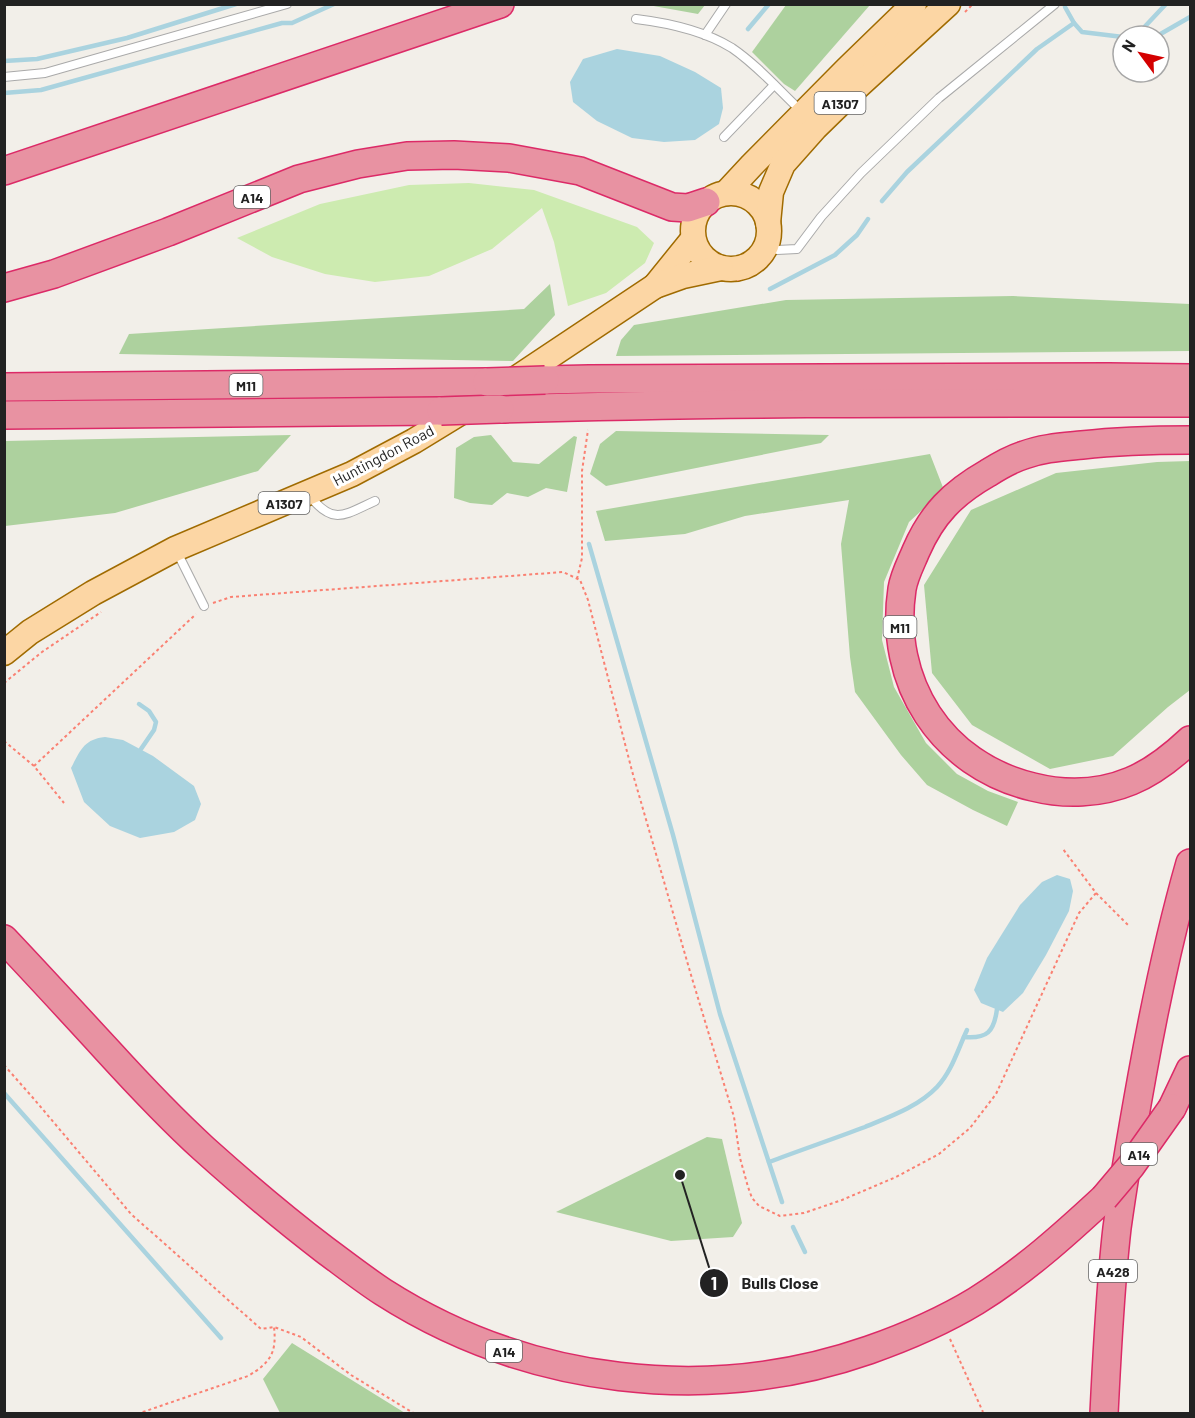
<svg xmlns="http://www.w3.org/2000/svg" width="1195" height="1418" viewBox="0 0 1195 1418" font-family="Barlow,sans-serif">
	<rect width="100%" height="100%" fill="#f2efe9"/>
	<path fill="#cdebb0" d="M 469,183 L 534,190 L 637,227 L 654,243 L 645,263 L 606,293 L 568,306 L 554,242 L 542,208 L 492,249 L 429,276 L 375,282 L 325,274 L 272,257 L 237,238 L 320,204 L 409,185 Z"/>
	<g fill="#add19e">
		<path d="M 648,5 L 705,4 L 705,5 L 698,14 Z"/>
		<path d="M 786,5 L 870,5 L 795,91 L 784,84 L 752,52 Z"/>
		<path d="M 550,284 L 555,315 L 513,361 L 119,354 L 129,334 L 524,309 Z"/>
		<path d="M 1013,296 L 1190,304 L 1190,351 L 616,356 L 621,340 L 634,325 L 786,300 Z"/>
		<path d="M 616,431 L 829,435 L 821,443 L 606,486 L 590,474 L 600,444 Z"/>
		<path d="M 291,435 L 258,471 L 115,513 L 5,526 L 5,441 Z"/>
		<path d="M 491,435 L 513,462 L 539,464 L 574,436 L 577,437 L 567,492 L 546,488 L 528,497 L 507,493 L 492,505 L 470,503 L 454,498 L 456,448 L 474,437 Z"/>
		<path d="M 930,454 L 944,490 L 909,522 L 884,582 L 882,640 L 894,687 L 926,743 L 957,774 L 988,791 L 1018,802 L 1007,826 L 973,810 L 927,785 L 901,755 L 855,692 L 850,657 L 841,544 L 849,500 L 745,516 L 685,534 L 605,541 L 596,511 Z"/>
		<path d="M 1190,461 L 1190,690 L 1168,707 L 1113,756 L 1050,769 L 972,725 L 932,673 L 924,585 L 971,510 L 1056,473 L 1157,462 Z"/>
		<path d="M 707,1137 L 722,1139 L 742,1223 L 733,1237 L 671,1241 L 556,1212 Z"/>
		<path d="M 292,1343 L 405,1413 L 280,1413 L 263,1379 Z"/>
	</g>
	<g fill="#aad3df">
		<path d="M 617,49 L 660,56 L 695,72 L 721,88 L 723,108 L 719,124 L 695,140 L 664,142 L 632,138 L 597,121 L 573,102 L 570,82 L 583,59 Z"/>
		<path d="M 105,737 L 123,740 L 153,756 L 194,786 L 201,804 L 195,820 L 174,832 L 140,838 L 110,826 L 84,802 L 71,768 C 80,751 84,739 105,737 Z"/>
		<path d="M 1057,875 L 1070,879 L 1073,891 L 1069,911 L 1046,955 L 1023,993 L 1003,1012 L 981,1003 L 974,990 L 987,958 L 1020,905 L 1042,882 Z"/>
	</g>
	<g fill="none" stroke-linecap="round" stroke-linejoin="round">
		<g stroke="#aad3df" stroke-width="4.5">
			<path d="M 1065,7 L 1074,23 L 1082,32 L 1123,37"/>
			<path d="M 748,29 L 769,4"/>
			<path d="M 1136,36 L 1166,4"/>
			<path d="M 1157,36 L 1190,17"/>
			<path d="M 4,61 L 37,59 L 127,38 L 236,4"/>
			<path d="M 4,93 L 41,90 L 282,23 L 292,23 L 334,4"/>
			<path d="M 882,201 L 907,172 L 1037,49 L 1074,23"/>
			<path d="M 770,289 L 835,255 L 857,235 L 868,219"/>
			<path d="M 589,544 L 673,835 L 720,1014 L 782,1202"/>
			<path d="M 139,704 L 149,711 L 156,722 L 154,730 L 141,749"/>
			<path d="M 964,1037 C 987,1039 994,1032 997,1009"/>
			<path d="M 4,1093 L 221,1338"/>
			<path d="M 769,1162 C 801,1150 833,1139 865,1127 C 889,1117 918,1107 937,1087 C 952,1071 958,1049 967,1030"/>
			<path d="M 793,1227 L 805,1252"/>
		</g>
		<defs>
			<g id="lane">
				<path d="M 636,19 C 669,23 703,30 732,48 C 757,65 778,89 800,110"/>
				<path d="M 705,35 L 726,4"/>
				<path d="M 4,77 L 45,73 L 287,4"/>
				<path d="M 724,137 L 774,85"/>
				<path d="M 767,245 L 777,250 L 797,249 L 821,217 L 861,173 L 939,98 L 1055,4"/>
				<path d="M 309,495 C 333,526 344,515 375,501"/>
				<path d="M 176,550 L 204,606"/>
			</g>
			<g id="primary">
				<circle cx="731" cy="231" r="38"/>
				<path d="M 726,193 L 752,165 L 847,69 L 914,4"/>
				<path d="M 768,223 L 771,192 L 783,164 L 815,128 L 855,89 L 948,4"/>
				<path d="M 655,286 L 693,239"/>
				<path d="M 508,384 L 655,286 L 683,276 L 721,268"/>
				<path d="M 4,653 L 30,632 L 93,593 L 175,549 L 352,474 L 414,441 L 468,408"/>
			</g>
			<g id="highway">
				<path d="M 4,171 L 500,4"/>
				<path d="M 4,288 L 54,274 L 168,232 L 299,179 L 358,164 L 407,156 L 454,155 L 509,158 L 580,171 L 672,207 L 688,208 L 706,202"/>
				<path d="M 545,380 L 589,379 L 1109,377 L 1190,378"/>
				<path d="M 4,387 L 487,382"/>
				<path d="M 500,409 C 730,402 960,403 1190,403"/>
				<path d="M 4,415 L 441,411"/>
				<path d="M 1190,440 C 1154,440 1118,441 1082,445 C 1062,447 1043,448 1024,455 C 1011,459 999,466 988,473 C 953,493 932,514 916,551 C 911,563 904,576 902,589 C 888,682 941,765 1033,787 C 1065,795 1100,794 1131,781 C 1153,772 1173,756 1190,740"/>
				<path d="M 4,939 C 39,976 73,1013 107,1050 C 138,1084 170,1118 204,1149 C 243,1184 283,1218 325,1250 C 344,1264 363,1279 383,1292 C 527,1384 708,1406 869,1350 C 906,1337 943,1321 976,1301 C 1024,1271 1063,1236 1104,1198"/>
				<path d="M 1172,1108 L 1190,1070"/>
				<path d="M 1104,1414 C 1107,1352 1110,1289 1117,1228 C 1124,1177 1133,1126 1142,1076 C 1155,1004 1170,933 1190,863"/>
			</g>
		</defs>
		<use href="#lane" stroke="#a9a9a9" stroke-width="10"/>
		<use href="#primary" stroke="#a06b00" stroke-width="27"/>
		<use href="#highway" stroke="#dc2a67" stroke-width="30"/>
		<g stroke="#fa8072" stroke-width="2" stroke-dasharray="3 3" stroke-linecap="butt">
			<path d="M 965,12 L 973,4"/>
			<path d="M 737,280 C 752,276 762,271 771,259"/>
			<path d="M 577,579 L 582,558 L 582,471 L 588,430"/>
			<path d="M 213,603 L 231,597 L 563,572 L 580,580 L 588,600 L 632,771 L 691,975 L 734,1117 L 740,1158 L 748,1187 L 752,1198 L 759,1206 L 780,1216 L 804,1213 L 842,1200 L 896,1177 L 939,1154 L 970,1128 L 996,1094 L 1079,913 L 1096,893 L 1063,849"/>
			<path d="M 4,683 L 42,652 L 101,612"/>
			<path d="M 4,741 L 34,766 L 64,803"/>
			<path d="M 34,766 L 196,614"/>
			<path d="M 1096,893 L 1128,925"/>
			<path d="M 4,1065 L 34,1099 L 131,1214 L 261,1329 L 274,1327 L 301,1337 L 351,1375 L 415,1414"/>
			<path d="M 950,1339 L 983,1412"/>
			<path d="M 137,1414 L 248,1376 C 270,1363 277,1353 274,1327"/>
		</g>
		<use href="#lane" stroke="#fff" stroke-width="8"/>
		<use href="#primary" stroke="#fcd6a4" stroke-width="24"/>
		<use href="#highway" stroke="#e892a2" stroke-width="27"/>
		<defs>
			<g id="highway-bridge">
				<path d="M 487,382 L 545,380"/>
				<path d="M 441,411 L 500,409"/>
				<path d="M 1104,1198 L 1131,1166 L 1172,1108"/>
			</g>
		</defs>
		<use href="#highway-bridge" stroke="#dc2a67" stroke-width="30" stroke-linecap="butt"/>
		<use href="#highway-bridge" stroke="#e892a2" stroke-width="27"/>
	</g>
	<g text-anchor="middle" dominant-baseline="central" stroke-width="6" stroke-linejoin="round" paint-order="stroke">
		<g fill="#fff" stroke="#646464" stroke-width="1.5">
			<rect x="814.5" y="92" width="51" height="22" rx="4.5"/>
			<rect x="234" y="186" width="36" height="22" rx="4.5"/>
			<rect x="229.5" y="374" width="33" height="22" rx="4.5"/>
			<rect x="258.5" y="492" width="51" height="22" rx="4.5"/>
			<rect x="883.5" y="616" width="33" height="22" rx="4.5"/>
			<rect x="1121" y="1143" width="36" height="22" rx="4.5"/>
			<rect x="1089" y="1260" width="48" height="22" rx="4.5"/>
			<rect x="486" y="1340" width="36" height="22" rx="4.5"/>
		</g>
		<g font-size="14" font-weight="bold" fill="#222">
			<text x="840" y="103">A1307</text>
			<text x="252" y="197">A14</text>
			<text x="246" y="385">M11</text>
			<text x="284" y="503">A1307</text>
			<text x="900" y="627">M11</text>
			<text x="1139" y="1154">A14</text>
			<text x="1113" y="1271">A428</text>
			<text x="504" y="1351">A14</text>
		</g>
		<g font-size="15" fill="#222" stroke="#fff">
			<text transform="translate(383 455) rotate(-28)">Huntingdon Road</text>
		</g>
	</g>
	<path fill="none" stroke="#222" stroke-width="2" d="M680 1175L714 1283"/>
	<g fill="#222" stroke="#fff" stroke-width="2">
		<circle cx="680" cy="1175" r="6"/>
		<circle cx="714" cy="1283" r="15"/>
	</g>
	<g font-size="18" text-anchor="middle" font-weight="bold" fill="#fff">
		<text x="714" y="1290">1</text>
	</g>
	<g font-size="16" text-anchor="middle" font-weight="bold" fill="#222" stroke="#fff" stroke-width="6" stroke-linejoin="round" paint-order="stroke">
		<text x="780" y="1289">Bulls Close</text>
	</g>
	<rect width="1195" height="1418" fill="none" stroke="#222222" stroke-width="12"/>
	<g transform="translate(1141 54) rotate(303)"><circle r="28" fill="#ffffff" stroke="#a7a7a7" stroke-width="1.5"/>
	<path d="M0-4.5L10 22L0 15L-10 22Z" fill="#d40000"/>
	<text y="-9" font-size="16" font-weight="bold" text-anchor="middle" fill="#222222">N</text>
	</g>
</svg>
